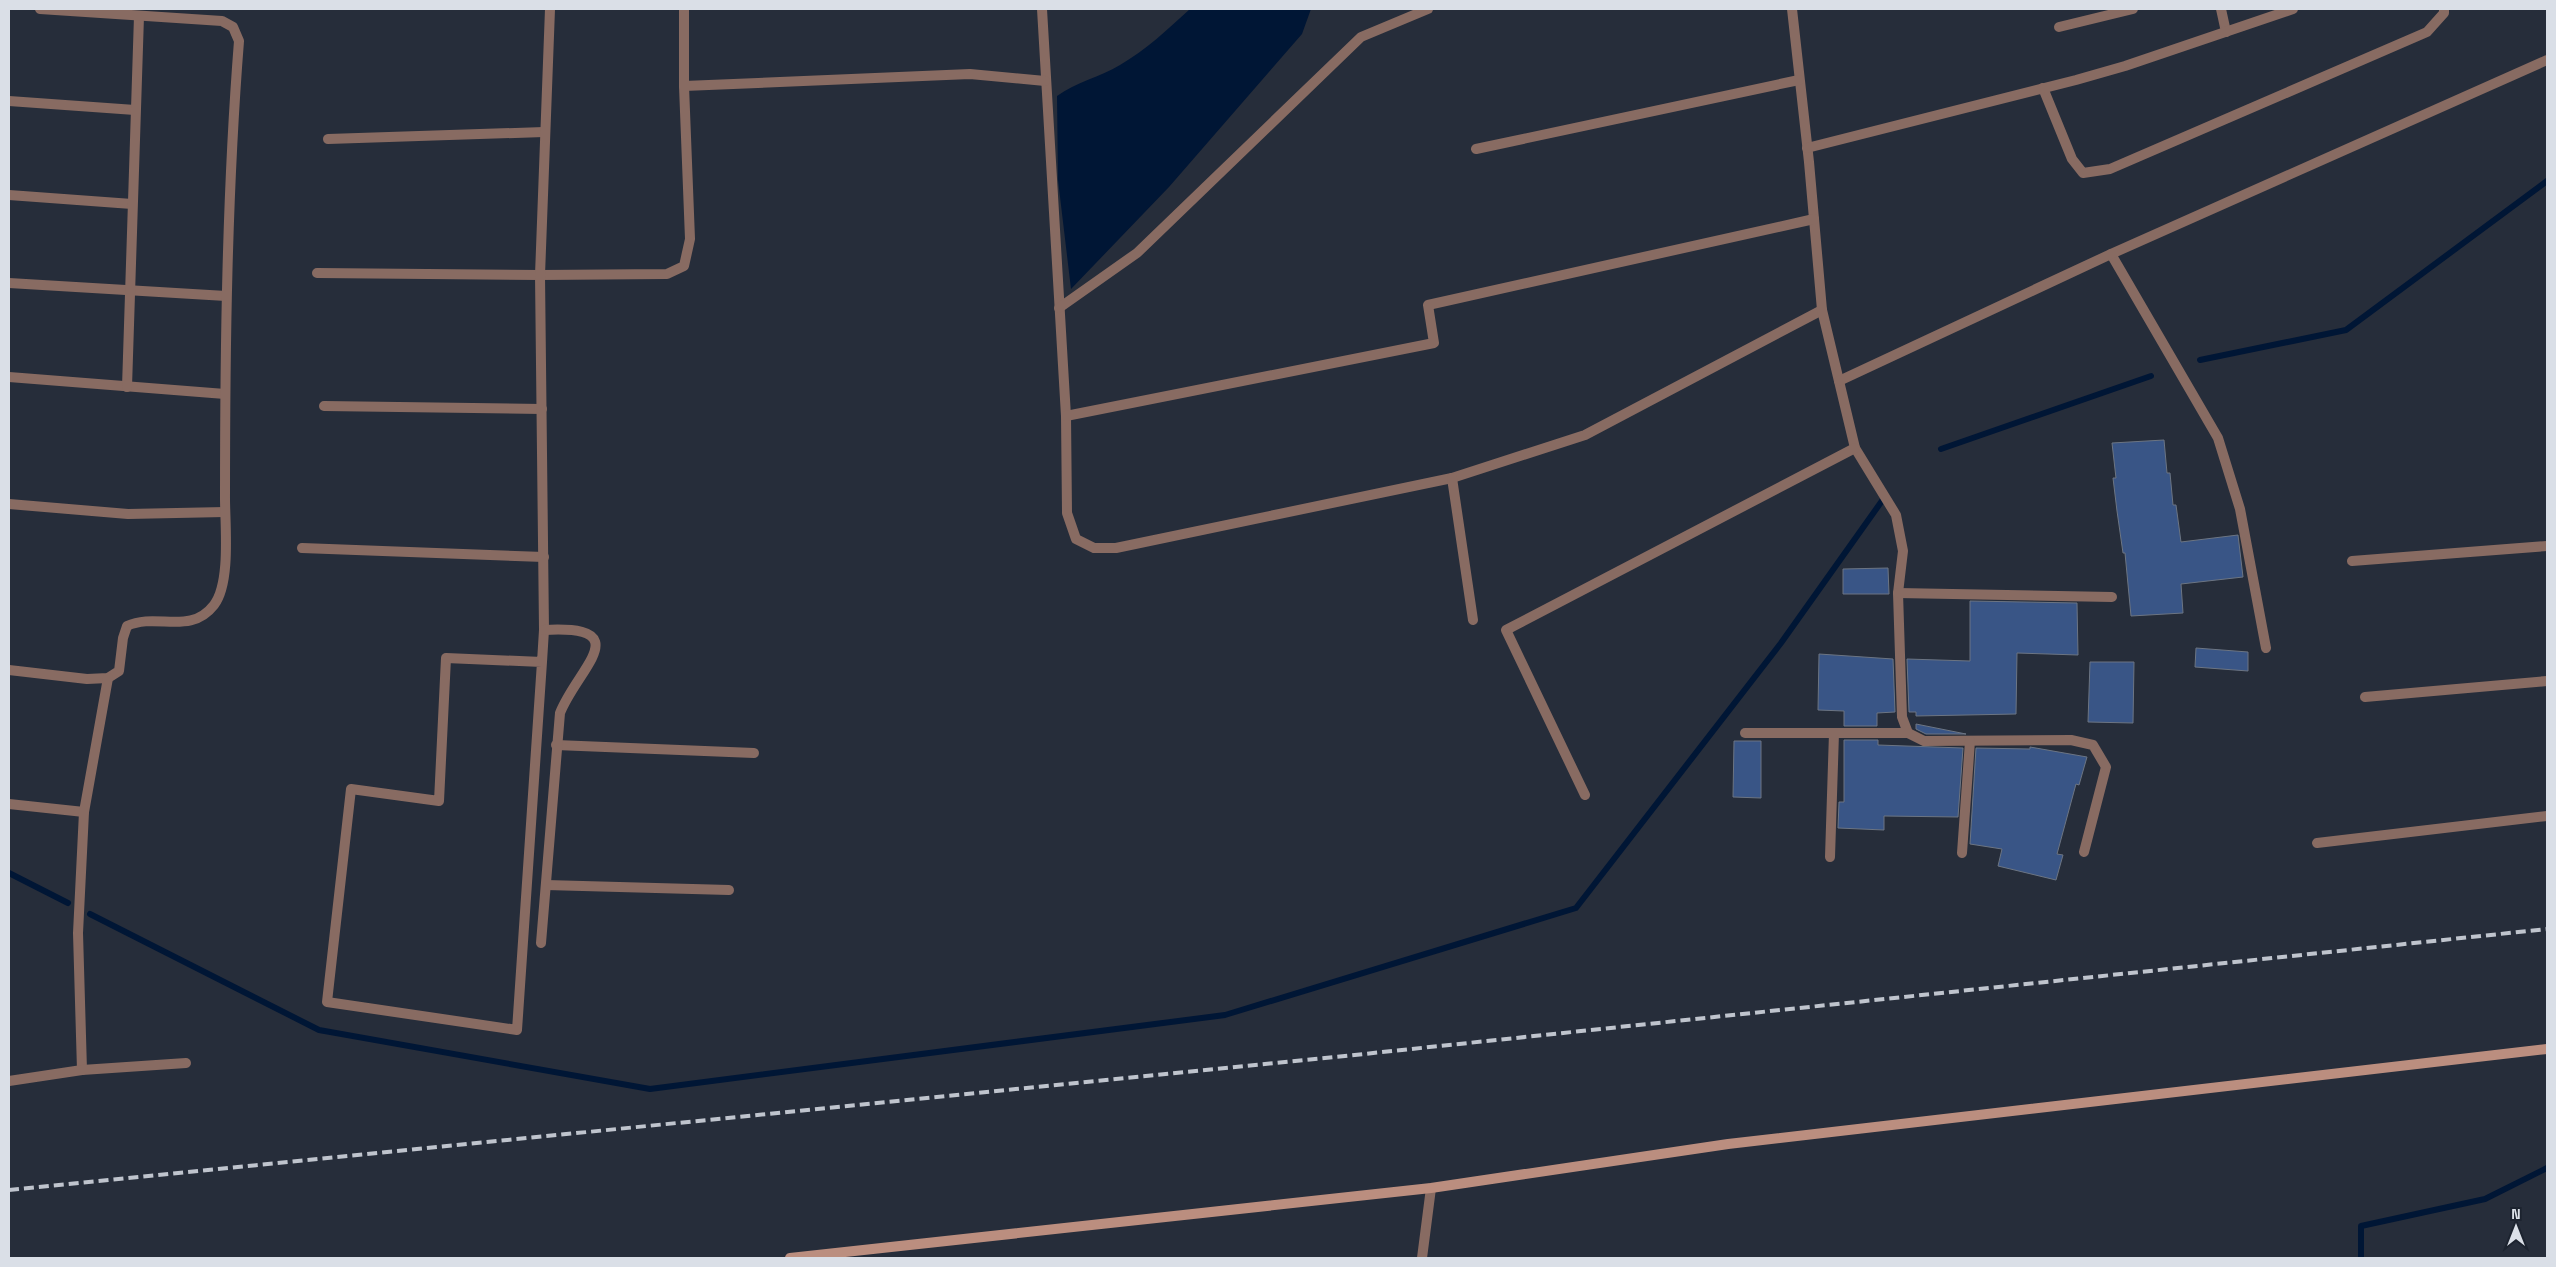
<svg xmlns="http://www.w3.org/2000/svg" width="2556" height="1267" viewBox="0 0 2556 1267" font-family="'Space Grotesk',sans-serif">
	<rect width="100%" height="100%" fill="#262d3a"/>
	<path fill="#001635" d="M 1190,9 L 1311,9 L 1302,34 L 1169,187 L 1071,289 L 1058,180 L 1057,96 C 1076,82 1100,77 1120,65 C 1146,50 1168,29 1190,9 Z"/>
	<g fill="none" stroke-linecap="round" stroke-linejoin="round">
		<g stroke="#001635" stroke-width="6">
			<path d="M 2200,360 L 2346,330 L 2547,181"/>
			<path d="M 1941,449 L 2151,376"/>
			<path d="M 9,873 L 68,903"/>
			<path d="M 90,914 L 319,1030 L 650,1089 L 1225,1015 L 1576,908 L 1781,643 L 1884,498"/>
			<path d="M 2361,1258 L 2361,1226 L 2485,1199 L 2547,1168"/>
		</g>
	</g>
	<g fill="#395586" stroke="#6c7583">
		<path d="M 2164,440 L 2167,473 L 2170,473 L 2173,505 L 2176,505 L 2181,542 L 2238,535 L 2243,577 L 2181,584 L 2183,613 L 2131,616 L 2125,553 L 2123,553 L 2117,511 L 2113,478 L 2116,478 L 2112,443 Z"/>
		<path d="M 1888,568 L 1889,594 L 1843,594 L 1843,569 Z"/>
		<path d="M 1970,601 L 2077,603 L 2078,655 L 2017,653 L 2016,714 L 1916,716 L 1916,712 L 1909,712 L 1907,659 L 1970,661 Z"/>
		<path d="M 2196,648 L 2248,652 L 2248,671 L 2195,667 Z"/>
		<path d="M 1819,654 L 1893,659 L 1895,712 L 1877,713 L 1877,726 L 1844,726 L 1844,711 L 1818,710 Z"/>
		<path d="M 2090,662 L 2134,662 L 2133,723 L 2088,722 Z"/>
		<path d="M 1916,724 L 1966,734 L 1926,734 L 1916,729 Z"/>
		<path d="M 1844,740 L 1878,740 L 1878,745 L 1963,748 L 1958,817 L 1884,816 L 1884,830 L 1838,828 L 1839,802 L 1844,802 Z"/>
		<path d="M 1734,741 L 1761,741 L 1761,798 L 1733,797 Z"/>
		<path d="M 2030,747 L 2087,757 L 2079,785 L 2076,784 L 2057,854 L 2063,855 L 2056,880 L 1998,866 L 2002,849 L 1970,844 L 1976,748 L 2030,749 Z"/>
	</g>
	<g fill="none" stroke-linecap="round" stroke-linejoin="round">
		<g stroke="#886b62" stroke-width="10">
			<path d="M 1830,857 L 1834,733"/>
			<path d="M 1422,1258 L 1431,1188"/>
		</g>
		<g stroke="#886b62" stroke-width="10">
			<path d="M 1042,9 L 1066,416 L 1067,513 L 1076,539 L 1094,548 L 1116,548 L 1452,478 L 1585,435 L 1822,310"/>
			<path d="M 1792,9 L 1809,162 L 1822,310 L 1855,448 L 1896,515 L 1903,551 L 1898,593 L 1902,717 L 1908,733 L 1924,741 L 2071,740 L 2093,745 L 2106,767 L 2084,852"/>
			<path d="M 2221,9 L 2226,32"/>
			<path d="M 2059,27 L 2133,9"/>
			<path d="M 684,86 L 970,74 L 1045,81"/>
			<path d="M 2043,88 L 2072,159 L 2083,173 L 2110,169 L 2427,32 L 2444,13 L 2444,9"/>
			<path d="M 9,101 L 135,110"/>
			<path d="M 328,139 L 544,132"/>
			<path d="M 1807,148 L 2076,80 L 2125,66 L 2293,9"/>
			<path d="M 1476,149 L 1799,80"/>
			<path d="M 9,195 L 132,204"/>
			<path d="M 2111,254 L 2218,438 L 2240,509 L 2266,648"/>
			<path d="M 317,273 L 540,275 L 667,274 L 684,266 L 690,239 L 684,86 L 684,9"/>
			<path d="M 9,283 L 226,296"/>
			<path d="M 1059,308 L 1137,253 L 1361,37 L 1428,9"/>
			<path d="M 9,377 L 225,394"/>
			<path d="M 1839,381 L 2111,254 L 2547,60"/>
			<path d="M 127,387 L 139,16"/>
			<path d="M 324,406 L 542,409"/>
			<path d="M 1066,416 L 1434,343 L 1428,305 L 1814,219"/>
			<path d="M 1452,478 L 1473,620"/>
			<path d="M 9,504 L 128,514 L 225,512"/>
			<path d="M 302,548 L 544,557"/>
			<path d="M 2352,561 L 2547,546"/>
			<path d="M 1898,593 L 2112,597"/>
			<path d="M 542,662 L 446,658 L 439,801 L 351,789 L 327,1002 L 517,1030 L 542,662 L 544,630 L 540,275 L 550,9"/>
			<path d="M 9,670 L 87,679 L 108,678 L 119,671 L 123,638 L 127,626 C 157,612 190,636 214,605 C 231,583 225,525 225,498 C 225,346 227,193 239,41 L 233,27 L 222,21 L 40,9"/>
			<path d="M 2365,697 L 2547,681"/>
			<path d="M 1745,733 L 1908,733"/>
			<path d="M 556,745 L 754,753"/>
			<path d="M 1585,795 L 1506,630 L 1855,448"/>
			<path d="M 9,804 L 84,812"/>
			<path d="M 2317,843 L 2547,816"/>
			<path d="M 1962,853 L 1970,741"/>
			<path d="M 546,885 L 729,890"/>
			<path d="M 541,943 L 560,713 C 577,669 639,625 544,630"/>
			<path d="M 82,1070 L 78,933 L 84,812 L 108,678"/>
			<path d="M 9,1081 L 82,1070 L 186,1063"/>
		</g>
		<path stroke="#bb8e7f" stroke-width="10" d="M 790,1258 L 1431,1188 L 1728,1144 L 2547,1049"/>
		<path stroke="#bfc4cd" stroke-width="4" stroke-dasharray="10 5" stroke-linecap="butt" d="M 9,1190 L 1345,1056 L 2547,929"/>
	</g>
	<rect width="2556" height="1267" fill="none" stroke="#dadfe7" stroke-width="20"/>
	<g transform="translate(2516 1227)" stroke="#1c232f" stroke-width="4" paint-order="stroke">
	<path d="M0-4L9 19L0 12L-9 19Z" fill="#dadfe7"/>
	<text y="-8" font-size="14" font-weight="bold" text-anchor="middle" fill="#dadfe7">N</text>
	</g>
</svg>
